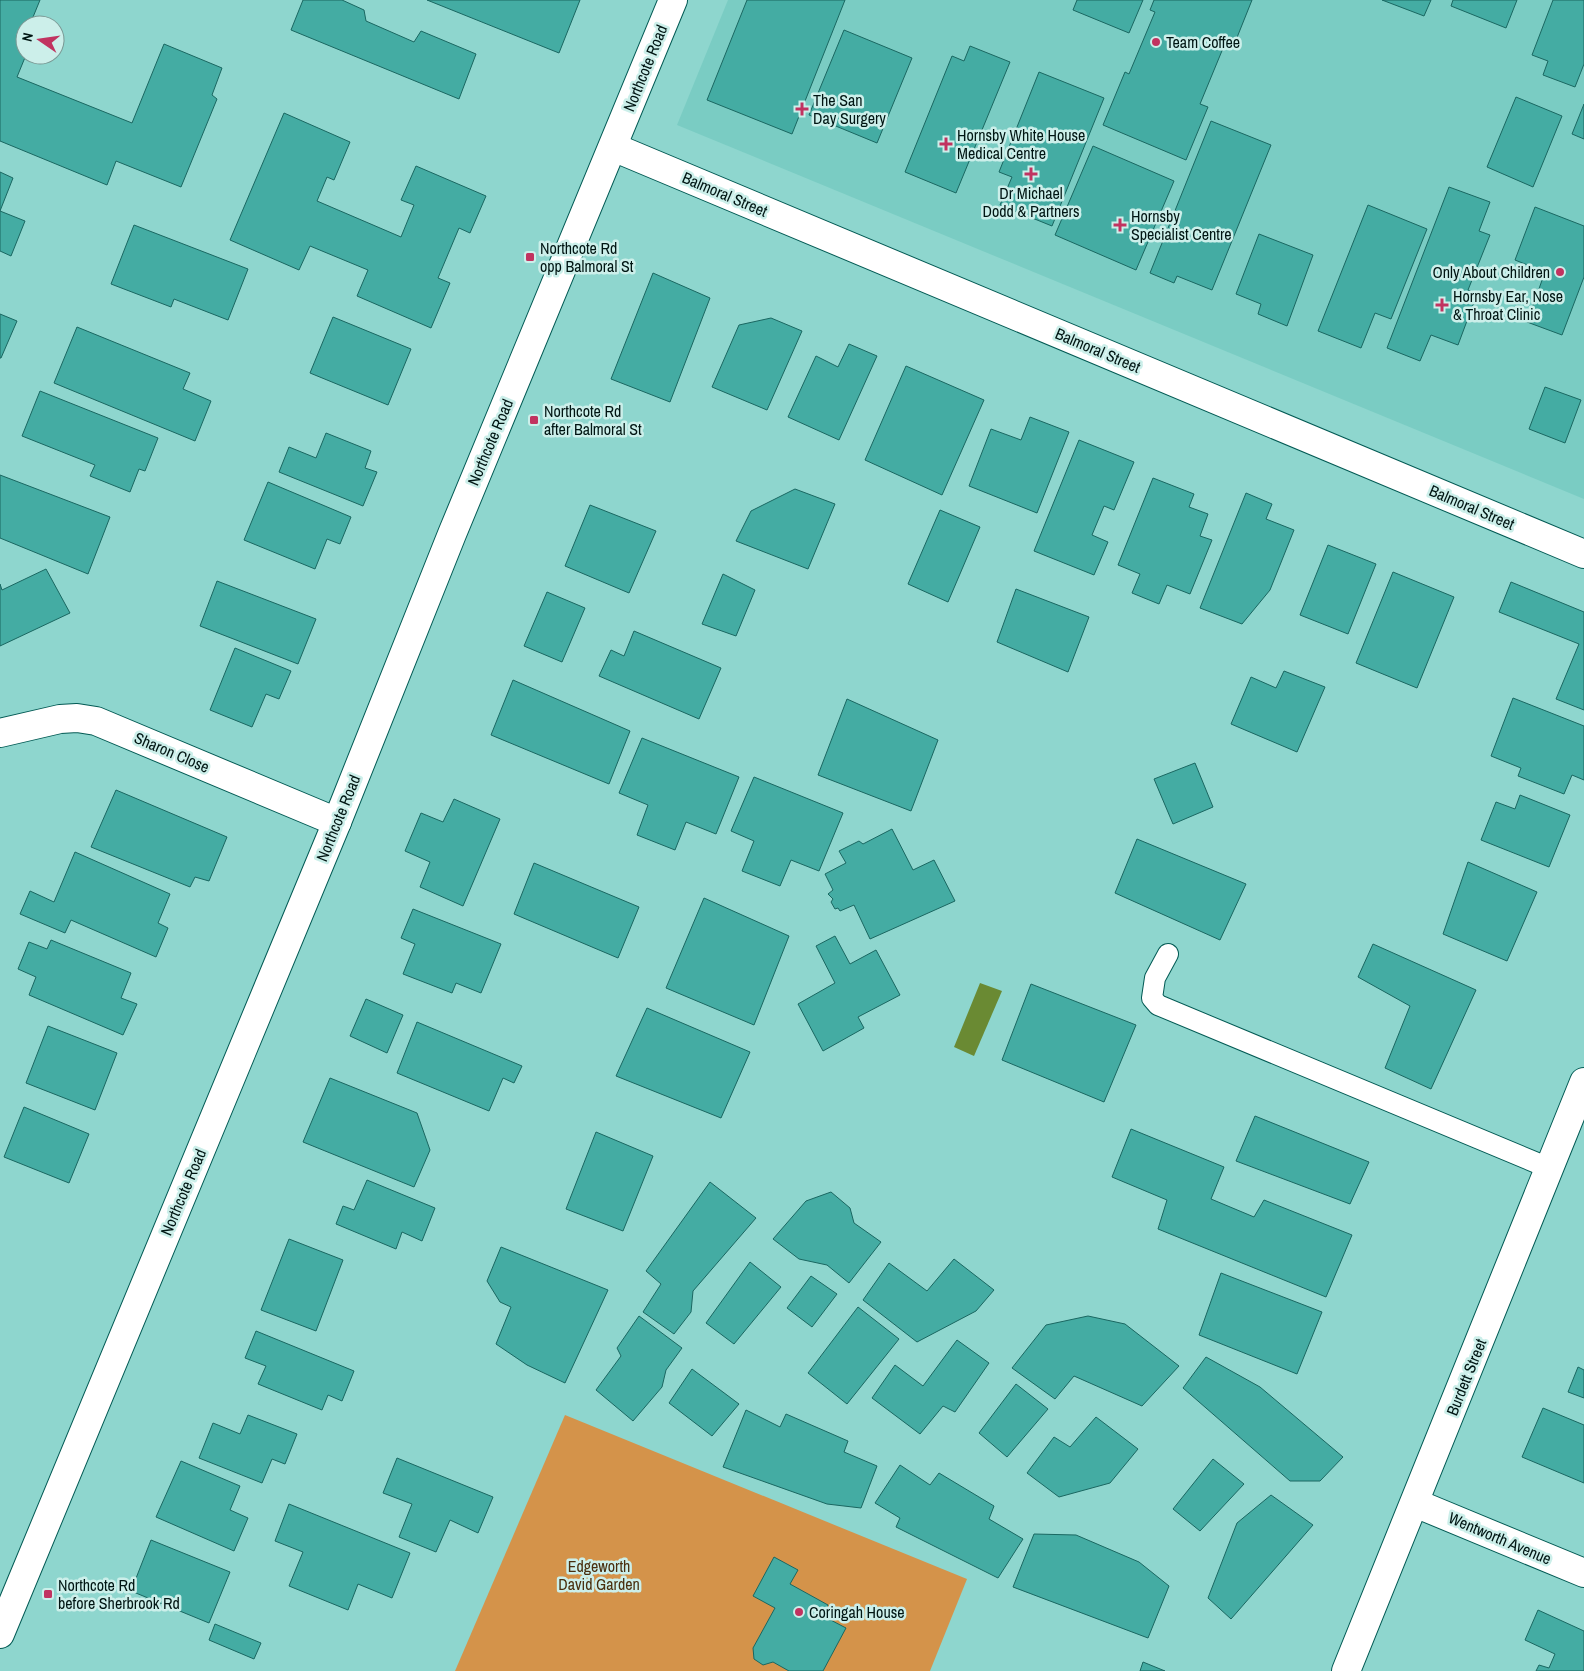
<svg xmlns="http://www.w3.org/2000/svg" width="1584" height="1671" viewBox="0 0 1584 1671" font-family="'Archivo Narrow',sans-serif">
	<rect width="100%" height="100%" fill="#8ed6ce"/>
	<path fill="#7accc3" d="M 728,0 L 1584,0 L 1584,499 L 677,125 Z"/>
	<path fill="#d4934a" d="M 565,1415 L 967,1579 L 930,1671 L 455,1671 Z"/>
	<path fill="#6a8a33" d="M 980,983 L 1002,991 L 974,1056 L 954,1047 Z"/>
	<g fill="#44aca3" stroke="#1a6761">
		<path d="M 0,0 L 40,0 L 31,22 L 38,25 L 25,25 L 25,55 L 26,55 L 17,77 L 132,123 L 164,44 L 222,68 L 212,95 L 217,99 L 181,187 L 116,161 L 107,185 L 0,141 Z"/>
		<path d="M 303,0 L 342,0 L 364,10 L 366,21 L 414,42 L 421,31 L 476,54 L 459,99 L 291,30 Z"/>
		<path d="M 427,0 L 580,0 L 559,53 Z"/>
		<path d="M 747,0 L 845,0 L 792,134 L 707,100 Z"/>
		<path d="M 1077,0 L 1143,0 L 1129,33 L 1073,10 Z"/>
		<path d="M 1154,0 L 1252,0 L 1234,45 L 1226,41 L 1200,104 L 1208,107 L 1186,160 L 1103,125 L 1125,72 L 1129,74 L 1155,12 L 1150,10 Z"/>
		<path d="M 1382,0 L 1431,0 L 1424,16 Z"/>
		<path d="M 1453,0 L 1517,0 L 1506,28 L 1451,6 Z"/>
		<path d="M 1553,0 L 1584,0 L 1584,64 L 1575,87 L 1543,75 L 1548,61 L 1532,55 Z"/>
		<path d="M 844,30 L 912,58 L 877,143 L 809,115 Z"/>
		<path d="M 970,46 L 1010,62 L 956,193 L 905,172 L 952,56 L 964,61 Z"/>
		<path d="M 1039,72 L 1104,98 L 1052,226 L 1000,205 L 1012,177 L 999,172 Z"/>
		<path d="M 1516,97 L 1562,116 L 1533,187 L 1487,167 Z"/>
		<path d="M 1584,104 L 1584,139 L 1572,134 Z"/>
		<path d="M 284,113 L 350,142 L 334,180 L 327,177 L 317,201 L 401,237 L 414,205 L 401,200 L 416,166 L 486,196 L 470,233 L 459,228 L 438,278 L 450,283 L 431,328 L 357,296 L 368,270 L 310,246 L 299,270 L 230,240 Z"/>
		<path d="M 1211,121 L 1271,145 L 1212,290 L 1177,276 L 1174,283 L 1150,273 Z"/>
		<path d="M 1093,146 L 1174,181 L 1136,270 L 1055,235 Z"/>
		<path d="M 0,172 L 13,178 L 0,211 L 25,221 L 11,256 L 0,251 Z"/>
		<path d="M 1449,187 L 1490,202 L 1479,231 L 1490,235 L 1468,290 L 1477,294 L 1458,345 L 1431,335 L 1420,361 L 1387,348 Z"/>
		<path d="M 1368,205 L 1427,229 L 1391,319 L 1375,313 L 1361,348 L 1318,331 Z"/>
		<path d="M 1535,207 L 1584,226 L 1584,277 L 1562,335 L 1527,322 L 1545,272 L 1515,260 Z"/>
		<path d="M 134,225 L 248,269 L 228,320 L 174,299 L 171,307 L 111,284 Z"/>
		<path d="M 1259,234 L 1313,255 L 1287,326 L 1258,314 L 1261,304 L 1236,294 Z"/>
		<path d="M 653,273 L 710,298 L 670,402 L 611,379 Z"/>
		<path d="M 0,314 L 17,321 L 1,358 L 0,358 Z"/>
		<path d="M 333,317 L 411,349 L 388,405 L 310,373 Z"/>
		<path d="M 771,318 L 802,331 L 767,410 L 712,387 L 739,325 Z"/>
		<path d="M 77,327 L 190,373 L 183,389 L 211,401 L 195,441 L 54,383 Z"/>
		<path d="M 849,344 L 877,356 L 839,440 L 788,417 L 816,356 L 838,367 Z"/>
		<path d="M 906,366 L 984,400 L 942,495 L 865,460 Z"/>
		<path d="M 1545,387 L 1581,400 L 1565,443 L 1529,429 Z"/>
		<path d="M 40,391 L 158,438 L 145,471 L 139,469 L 130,492 L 90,476 L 95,465 L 22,436 Z"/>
		<path d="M 1030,417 L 1069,432 L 1037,513 L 969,486 L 991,429 L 1021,440 Z"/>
		<path d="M 326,433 L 371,451 L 365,468 L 377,472 L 363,506 L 279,472 L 289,447 L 316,458 Z"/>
		<path d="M 1079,440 L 1134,462 L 1114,510 L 1104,506 L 1092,535 L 1108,542 L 1094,575 L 1034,551 Z"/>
		<path d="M 0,475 L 110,517 L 88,574 L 0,538 Z"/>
		<path d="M 1153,478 L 1194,494 L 1189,507 L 1208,514 L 1200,536 L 1212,540 L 1190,594 L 1167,585 L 1159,604 L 1132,593 L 1140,574 L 1118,565 Z"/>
		<path d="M 268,482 L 351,517 L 340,544 L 327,539 L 315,569 L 244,540 Z"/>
		<path d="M 795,489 L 835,504 L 808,569 L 736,541 L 751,511 Z"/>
		<path d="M 1246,493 L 1272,504 L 1266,519 L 1294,530 L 1270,590 L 1242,624 L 1200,608 Z"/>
		<path d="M 590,505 L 656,531 L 629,593 L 565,566 Z"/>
		<path d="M 940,510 L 980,527 L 948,602 L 908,584 Z"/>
		<path d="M 1328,545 L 1376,564 L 1348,634 L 1300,615 Z"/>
		<path d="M 46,569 L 70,613 L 0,646 L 0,584 L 2,590 Z"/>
		<path d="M 1393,572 L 1454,597 L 1417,688 L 1356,663 Z"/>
		<path d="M 723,574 L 755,590 L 736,636 L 702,624 Z"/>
		<path d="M 217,581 L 316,619 L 298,664 L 200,626 Z"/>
		<path d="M 1511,582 L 1584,612 L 1584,710 L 1556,699 L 1579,644 L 1499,612 Z"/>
		<path d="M 1016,589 L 1089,617 L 1068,672 L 997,642 Z"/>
		<path d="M 547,592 L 585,608 L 562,662 L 524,646 Z"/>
		<path d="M 634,631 L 721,668 L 699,719 L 599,676 L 611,650 L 624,656 Z"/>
		<path d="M 235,648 L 291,671 L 279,699 L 266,694 L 252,727 L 210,710 Z"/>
		<path d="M 1284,671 L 1325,687 L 1297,752 L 1231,724 L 1251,677 L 1276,688 Z"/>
		<path d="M 513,680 L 630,731 L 609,784 L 491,735 Z"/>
		<path d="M 1513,698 L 1584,726 L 1584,780 L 1572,775 L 1564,794 L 1518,776 L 1521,768 L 1491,756 Z"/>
		<path d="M 847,699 L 938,740 L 911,811 L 818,775 Z"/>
		<path d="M 642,738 L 739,777 L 716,834 L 686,822 L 675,850 L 637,835 L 648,805 L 619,793 Z"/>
		<path d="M 1195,763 L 1213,807 L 1173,824 L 1154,779 Z"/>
		<path d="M 754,777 L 843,813 L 819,871 L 791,860 L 780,886 L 742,871 L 754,841 L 731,831 Z"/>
		<path d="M 116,790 L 227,837 L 209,881 L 195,877 L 190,887 L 91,847 Z"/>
		<path d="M 1520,795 L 1570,815 L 1549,867 L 1481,840 L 1496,802 L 1515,809 Z"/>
		<path d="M 454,799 L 500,819 L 463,906 L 420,887 L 430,862 L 405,851 L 421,813 L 443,822 Z"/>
		<path d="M 892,829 L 913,870 L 934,860 L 955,901 L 870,939 L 854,905 L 840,911 L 838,908 L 835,909 L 831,902 L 833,899 L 828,894 L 833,890 L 825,874 L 846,863 L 839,851 L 859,841 L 863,844 Z"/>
		<path d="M 1137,839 L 1246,884 L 1220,940 L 1115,893 Z"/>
		<path d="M 75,852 L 170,894 L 158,923 L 168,928 L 156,957 L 71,920 L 65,933 L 20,914 L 30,891 L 54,902 Z"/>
		<path d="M 1468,862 L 1537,892 L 1507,961 L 1443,934 Z"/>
		<path d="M 534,863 L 639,907 L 618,958 L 514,914 Z"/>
		<path d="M 704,898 L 789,936 L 754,1025 L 666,988 Z"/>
		<path d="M 413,909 L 501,944 L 481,993 L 456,983 L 452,993 L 403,974 L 415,944 L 401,938 Z"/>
		<path d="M 835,936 L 850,964 L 876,950 L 900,995 L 858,1017 L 864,1028 L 823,1051 L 798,1004 L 835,983 L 816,946 Z"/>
		<path d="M 51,940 L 131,973 L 121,998 L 137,1004 L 123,1035 L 29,995 L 36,977 L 18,969 L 29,942 L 47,949 Z"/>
		<path d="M 1373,944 L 1476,990 L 1431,1089 L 1385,1068 L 1410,1006 L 1358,977 Z"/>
		<path d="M 1031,984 L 1136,1025 L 1104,1102 L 1002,1060 Z"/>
		<path d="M 366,999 L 403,1015 L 387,1053 L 350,1036 Z"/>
		<path d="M 647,1008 L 750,1052 L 721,1118 L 616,1076 Z"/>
		<path d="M 417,1022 L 522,1066 L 514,1083 L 503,1078 L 489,1111 L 397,1073 Z"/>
		<path d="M 48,1026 L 117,1053 L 95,1110 L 26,1083 Z"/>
		<path d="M 330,1078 L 417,1113 L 430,1150 L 414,1187 L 303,1142 Z"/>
		<path d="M 24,1107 L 89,1134 L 69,1183 L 4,1157 Z"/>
		<path d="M 1255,1116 L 1369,1162 L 1350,1204 L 1236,1161 Z"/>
		<path d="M 1131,1129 L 1224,1167 L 1211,1199 L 1254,1217 L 1264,1200 L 1352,1235 L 1326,1297 L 1158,1229 L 1167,1200 L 1112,1177 Z"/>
		<path d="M 596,1132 L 653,1156 L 623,1231 L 566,1209 Z"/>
		<path d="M 367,1180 L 435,1208 L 422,1241 L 402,1232 L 396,1249 L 336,1224 L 343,1206 L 354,1210 Z"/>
		<path d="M 710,1182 L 756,1218 L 693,1291 L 691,1312 L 674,1334 L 643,1312 L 661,1284 L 646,1271 Z"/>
		<path d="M 831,1192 L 850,1208 L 854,1223 L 881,1242 L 849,1283 L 827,1265 L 799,1259 L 773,1239 L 806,1201 Z"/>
		<path d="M 289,1239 L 343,1260 L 316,1331 L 261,1310 Z"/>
		<path d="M 501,1247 L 608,1290 L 565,1383 L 527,1365 L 496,1344 L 511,1307 L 500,1302 L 487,1281 Z"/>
		<path d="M 954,1259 L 994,1290 L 976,1311 L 917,1342 L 863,1300 L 889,1263 L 927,1291 Z"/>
		<path d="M 750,1262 L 781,1287 L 734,1344 L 706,1323 Z"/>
		<path d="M 1221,1273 L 1322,1312 L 1297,1374 L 1199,1335 Z"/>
		<path d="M 811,1276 L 837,1294 L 812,1327 L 787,1308 Z"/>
		<path d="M 858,1307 L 899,1339 L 847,1404 L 808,1373 Z"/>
		<path d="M 639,1316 L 682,1348 L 666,1370 L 662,1387 L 633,1421 L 596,1390 L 621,1356 L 617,1348 Z"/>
		<path d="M 1088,1316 L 1125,1324 L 1179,1366 L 1142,1406 L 1074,1376 L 1055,1399 L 1012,1368 L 1046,1325 Z"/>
		<path d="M 256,1331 L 354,1371 L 342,1401 L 328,1395 L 322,1410 L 258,1384 L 266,1366 L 245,1358 Z"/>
		<path d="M 957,1340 L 989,1363 L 955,1412 L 943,1406 L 920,1434 L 872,1398 L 895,1365 L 923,1386 Z"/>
		<path d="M 1206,1357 L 1260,1387 L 1343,1457 L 1320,1481 L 1290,1481 L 1183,1388 Z"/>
		<path d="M 1578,1367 L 1584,1370 L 1584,1398 L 1568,1392 Z"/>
		<path d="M 692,1369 L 739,1404 L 712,1436 L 669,1403 Z"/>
		<path d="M 1016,1384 L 1048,1409 L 1007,1457 L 979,1433 Z"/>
		<path d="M 1543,1408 L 1584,1425 L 1584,1483 L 1522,1457 Z"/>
		<path d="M 746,1410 L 780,1427 L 786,1414 L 848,1441 L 844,1452 L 877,1466 L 861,1508 L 827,1504 L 723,1467 Z"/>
		<path d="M 248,1415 L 297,1434 L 285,1464 L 272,1459 L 262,1483 L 199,1458 L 213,1423 L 240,1434 Z"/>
		<path d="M 1096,1417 L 1138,1449 L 1110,1483 L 1059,1497 L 1027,1473 L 1054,1437 L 1070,1447 Z"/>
		<path d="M 397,1458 L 493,1497 L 478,1533 L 450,1520 L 436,1552 L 399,1537 L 412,1504 L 383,1493 Z"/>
		<path d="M 1213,1459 L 1244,1484 L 1200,1531 L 1173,1509 Z"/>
		<path d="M 181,1461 L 240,1486 L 230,1510 L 248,1518 L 234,1551 L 156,1517 Z"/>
		<path d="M 900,1465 L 930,1485 L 939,1473 L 994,1506 L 989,1519 L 1023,1539 L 998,1578 L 896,1527 L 900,1518 L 875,1503 Z"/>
		<path d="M 1271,1495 L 1313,1525 L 1231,1619 L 1208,1598 L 1237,1523 Z"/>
		<path d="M 289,1504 L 410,1553 L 392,1598 L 358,1584 L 348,1610 L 289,1586 L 303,1552 L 275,1541 Z"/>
		<path d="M 1034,1534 L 1076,1535 L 1139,1562 L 1169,1586 L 1148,1638 L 1013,1587 Z"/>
		<path d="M 151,1540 L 230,1572 L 209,1623 L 131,1591 Z"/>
		<path d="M 774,1557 L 798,1570 L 790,1584 L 828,1605 L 823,1616 L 846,1628 L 823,1671 L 789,1671 L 773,1662 L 763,1665 L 754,1659 L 753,1648 L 775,1608 L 753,1596 Z"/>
		<path d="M 1538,1610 L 1584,1631 L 1584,1671 L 1536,1671 L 1539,1665 L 1549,1668 L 1555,1654 L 1525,1640 Z"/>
		<path d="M 215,1624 L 261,1643 L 254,1659 L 209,1640 Z"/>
		<path d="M 1143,1662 L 1165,1671 L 1140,1671 Z"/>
	</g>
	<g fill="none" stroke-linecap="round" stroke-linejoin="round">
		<defs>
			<path id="service" d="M 1168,954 L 1155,978 L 1152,998 L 1158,1005 L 1549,1168"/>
			<g id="minor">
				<path d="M 613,147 L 1584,554"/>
				<path d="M 0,733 L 60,719 L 77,718 L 96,721 L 337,822"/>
				<path d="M 1415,1503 L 1584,1573"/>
				<path d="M 0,1634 L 337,822 L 452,534 L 673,0"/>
				<path d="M 1346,1671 L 1584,1082"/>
			</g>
		</defs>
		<use href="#service" stroke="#035a54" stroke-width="22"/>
		<use href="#minor" stroke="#035a54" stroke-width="30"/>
		<use href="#service" stroke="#fff" stroke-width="20"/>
		<use href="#minor" stroke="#fff" stroke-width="28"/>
	</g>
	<g fill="#c13360" stroke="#ccefea" stroke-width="2">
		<circle cx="1156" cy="42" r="5"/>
		<path d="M799.5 101.5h5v5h5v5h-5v5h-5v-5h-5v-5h5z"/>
		<path d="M943.5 136.5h5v5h5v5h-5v5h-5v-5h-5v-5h5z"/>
		<path d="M1028.5 166.5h5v5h5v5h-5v5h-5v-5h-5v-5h5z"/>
		<path d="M1117.5 217.5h5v5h5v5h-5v5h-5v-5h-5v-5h5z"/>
		<rect x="525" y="252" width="10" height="10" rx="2.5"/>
		<circle cx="1560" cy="272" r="5"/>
		<path d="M1439.5 297.5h5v5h5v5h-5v5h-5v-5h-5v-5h5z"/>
		<rect x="529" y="415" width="10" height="10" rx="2.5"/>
		<rect x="43" y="1589" width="10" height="10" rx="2.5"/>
		<circle cx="799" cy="1612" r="5"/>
	</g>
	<g text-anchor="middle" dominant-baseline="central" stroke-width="5" stroke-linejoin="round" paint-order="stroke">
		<g font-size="16" fill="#001513" stroke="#ccefea" text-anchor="start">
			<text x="1166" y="42">Team Coffee</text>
			<text x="813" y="100">The San<tspan x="813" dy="18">Day Surgery</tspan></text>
			<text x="957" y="135">Hornsby White House<tspan x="957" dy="18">Medical Centre</tspan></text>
			<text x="1031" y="193" text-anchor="middle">Dr Michael<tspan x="1031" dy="18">Dodd &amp; Partners</tspan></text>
			<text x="1131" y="216">Hornsby<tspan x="1131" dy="18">Specialist Centre</tspan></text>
			<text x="540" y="248">Northcote Rd<tspan x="540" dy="18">opp Balmoral St</tspan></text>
			<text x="1550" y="272" text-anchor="end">Only About Children</text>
			<text x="1453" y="296">Hornsby Ear, Nose<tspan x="1453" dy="18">&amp; Throat Clinic</tspan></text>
			<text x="544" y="411">Northcote Rd<tspan x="544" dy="18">after Balmoral St</tspan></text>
			<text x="58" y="1585">Northcote Rd<tspan x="58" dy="18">before Sherbrook Rd</tspan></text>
			<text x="809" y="1612">Coringah House</text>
		</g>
		<g font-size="16" fill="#001513" stroke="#ccefea">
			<text transform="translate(645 68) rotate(-68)">Northcote Road</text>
			<text transform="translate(725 194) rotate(23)">Balmoral Street</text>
			<text transform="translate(1098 350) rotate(23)">Balmoral Street</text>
			<text transform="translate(490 442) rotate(-67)">Northcote Road</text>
			<text transform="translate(1472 507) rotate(23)">Balmoral Street</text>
			<text transform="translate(172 752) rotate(23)">Sharon Close</text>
			<text transform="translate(338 818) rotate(-68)">Northcote Road</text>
			<text transform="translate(183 1192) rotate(-67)">Northcote Road</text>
			<text transform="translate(1466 1377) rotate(-68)">Burdett Street</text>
			<text transform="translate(1500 1538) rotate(23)">Wentworth Avenue</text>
		</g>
		<g font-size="16" fill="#492e0e" stroke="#ccefea">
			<text x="599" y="1566">Edgeworth<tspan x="599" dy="18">David Garden</tspan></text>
		</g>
	</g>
	<g transform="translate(40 40) rotate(283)"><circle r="24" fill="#ccefea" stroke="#7a9894"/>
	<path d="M0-4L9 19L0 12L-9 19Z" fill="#c13360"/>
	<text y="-8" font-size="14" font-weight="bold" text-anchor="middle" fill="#001513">N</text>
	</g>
</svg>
